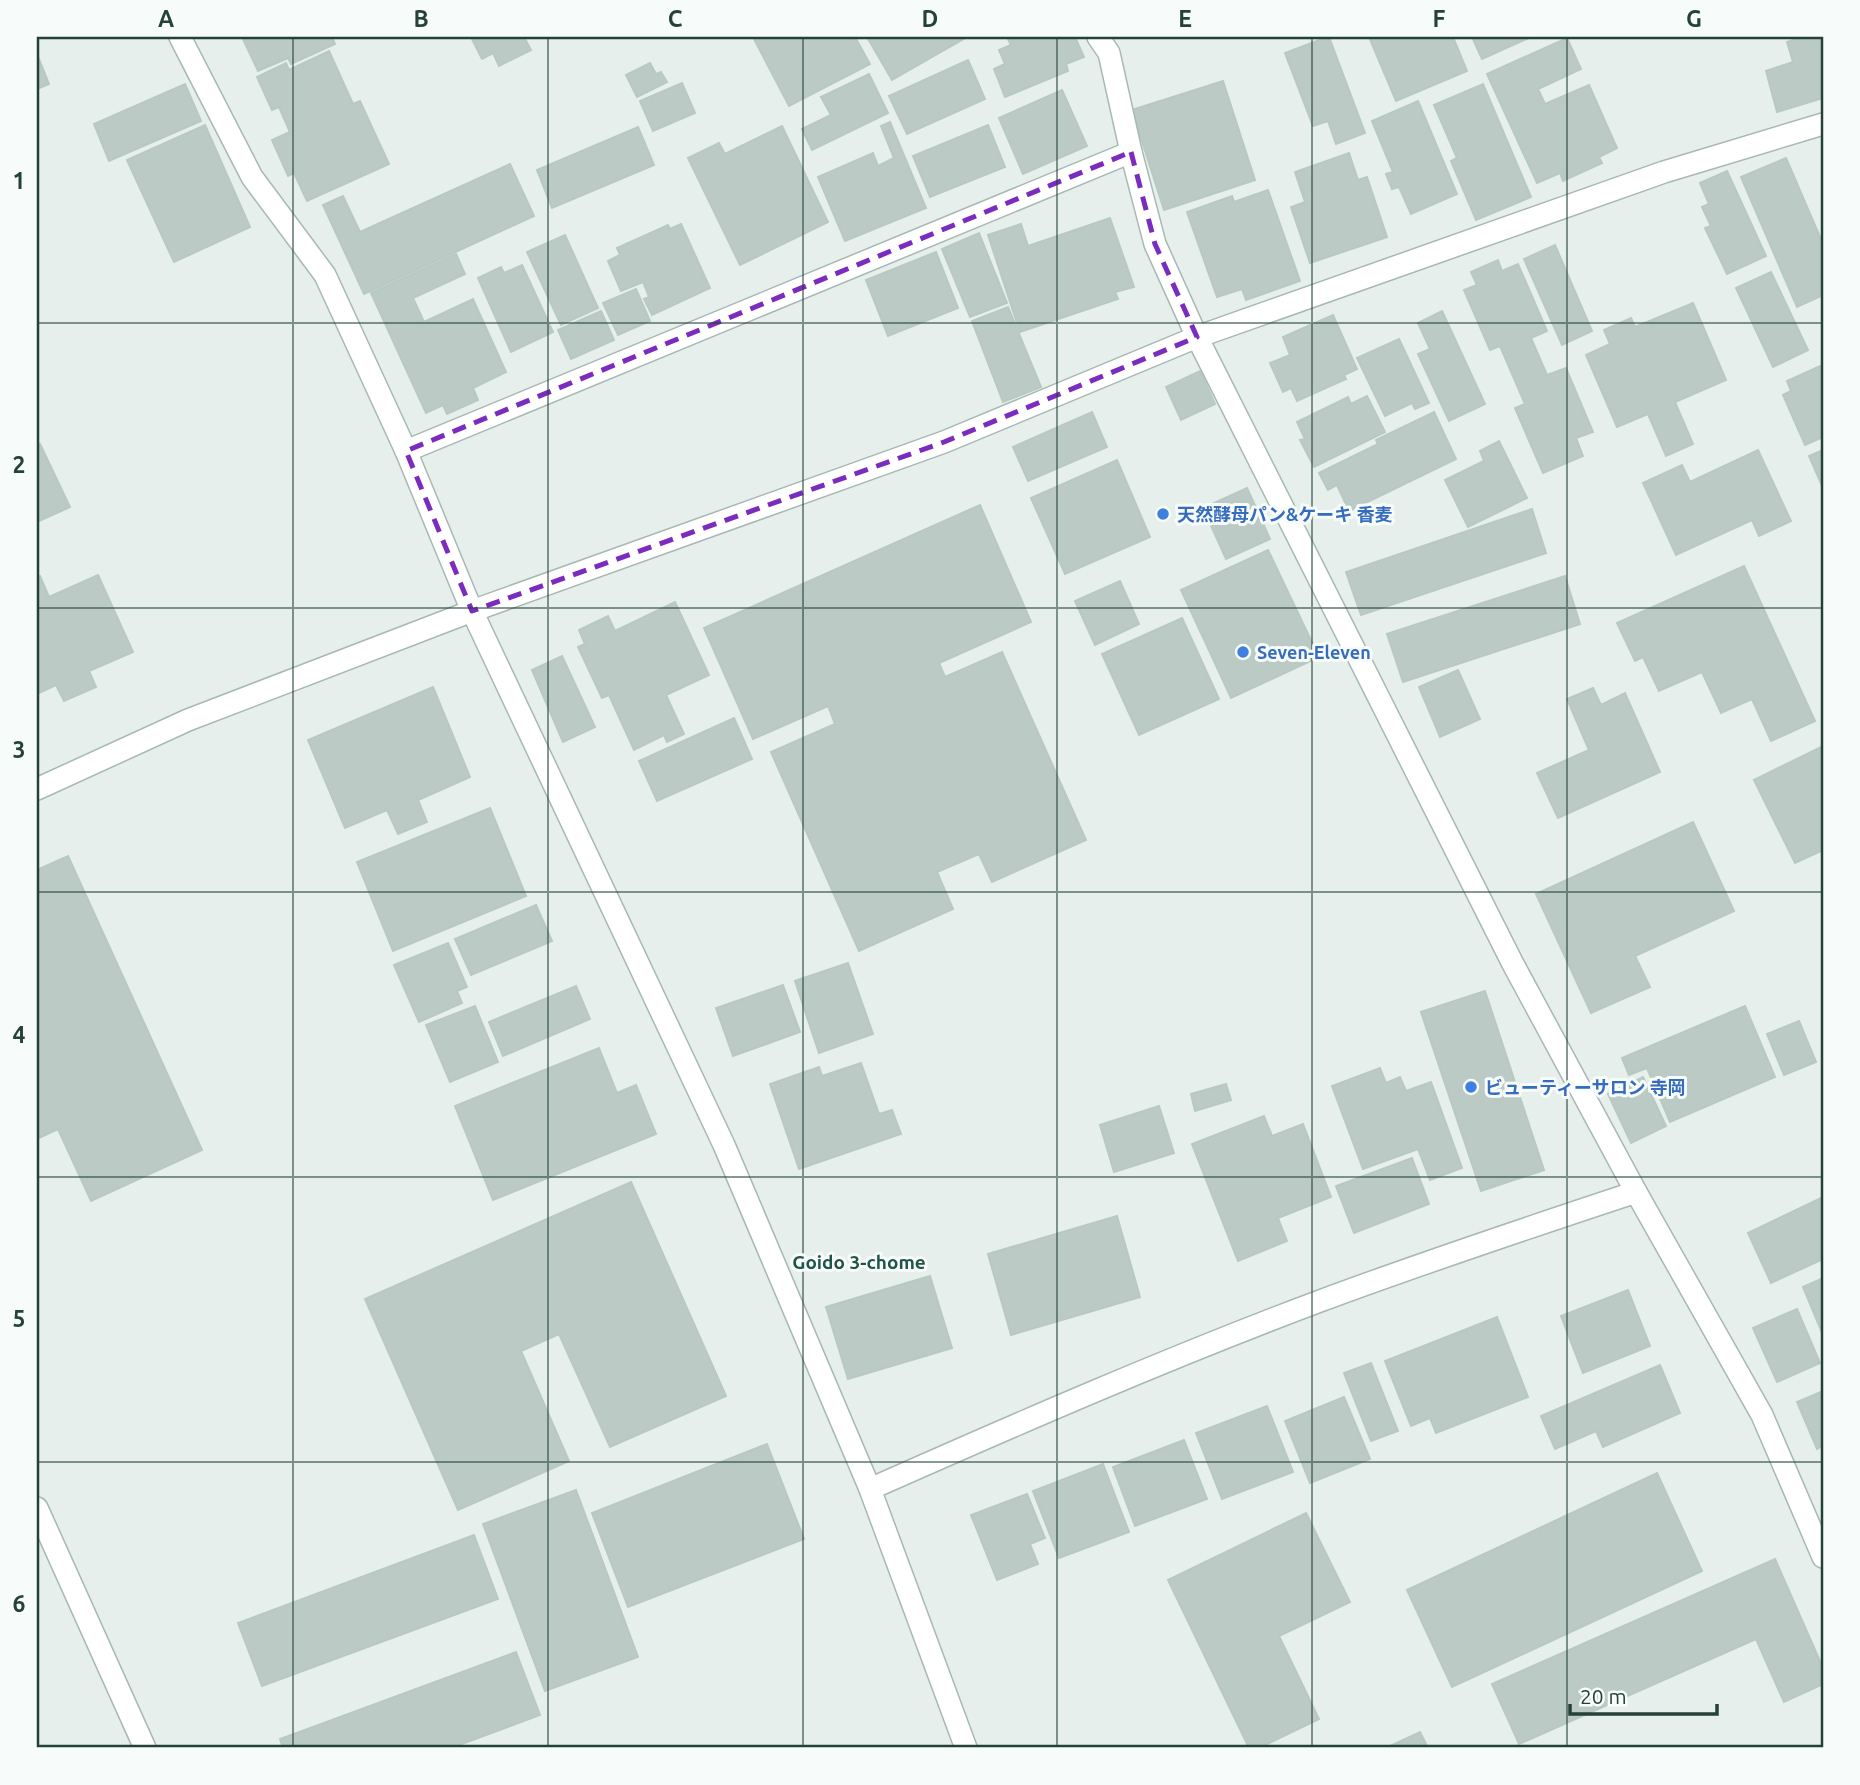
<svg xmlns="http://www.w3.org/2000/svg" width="1860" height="1785" viewBox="0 0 1860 1785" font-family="Ubuntu,'Noto Sans JP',sans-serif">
	<rect width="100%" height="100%" fill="#e6efeb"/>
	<g fill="#bbcac4" stroke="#b8c9c2" stroke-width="2">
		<path d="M 242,37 L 332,37 L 335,44 L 291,64 L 288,58 L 258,71 Z"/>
		<path d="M 471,37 L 524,37 L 531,50 L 499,66 L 493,53 L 482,59 Z"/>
		<path d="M 753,37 L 855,37 L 870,64 L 789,106 Z"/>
		<path d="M 867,37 L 967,37 L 892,80 Z"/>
		<path d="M 1007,37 L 1075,37 L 1084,57 L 1066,64 L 1068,71 L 1005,97 L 994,69 L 1005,64 L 999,50 L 1011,45 Z"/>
		<path d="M 1327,37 L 1329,37 L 1365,133 L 1336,144 L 1328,121 L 1313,126 L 1285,53 Z"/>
		<path d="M 1369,37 L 1453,37 L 1467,71 L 1396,101 Z"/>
		<path d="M 1472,37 L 1531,37 L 1482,59 Z"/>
		<path d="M 1803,37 L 1823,37 L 1823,98 L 1777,112 L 1766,71 L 1793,62 L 1787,42 Z"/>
		<path d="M 1567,38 L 1581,69 L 1538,89 L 1545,104 L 1589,85 L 1617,148 L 1599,157 L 1602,163 L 1563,181 L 1560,173 L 1537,183 L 1487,74 Z"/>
		<path d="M 329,51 L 353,104 L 360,101 L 389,164 L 307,201 L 294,173 L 288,176 L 272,140 L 290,132 L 279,107 L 272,110 L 257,77 L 286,63 L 289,70 Z"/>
		<path d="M 37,54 L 49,84 L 37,89 Z"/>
		<path d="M 968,60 L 985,99 L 907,134 L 889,96 Z"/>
		<path d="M 650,63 L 656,74 L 661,72 L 667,82 L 637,97 L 626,75 Z"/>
		<path d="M 869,74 L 888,113 L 812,150 L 802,129 L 831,115 L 821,97 Z"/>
		<path d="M 1223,81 L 1255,180 L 1164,210 L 1132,110 Z"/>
		<path d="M 682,83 L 695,113 L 653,131 L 640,101 Z"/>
		<path d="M 185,84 L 201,121 L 109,161 L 94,124 Z"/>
		<path d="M 1483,84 L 1531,197 L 1476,220 L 1451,161 L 1457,158 L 1434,105 Z"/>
		<path d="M 1062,90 L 1087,146 L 1023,174 L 999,118 Z"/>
		<path d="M 1418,101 L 1457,194 L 1411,214 L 1399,187 L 1392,189 L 1386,174 L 1393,172 L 1372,121 Z"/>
		<path d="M 890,122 L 926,208 L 845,241 L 818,177 L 873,153 L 878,166 L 894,158 L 881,126 Z"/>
		<path d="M 205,125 L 250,227 L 174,262 L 127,160 Z"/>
		<path d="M 988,125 L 1005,167 L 930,197 L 913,156 Z"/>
		<path d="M 782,126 L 828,222 L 740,265 L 688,158 L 719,143 L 725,154 Z"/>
		<path d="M 638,127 L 654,165 L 552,208 L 537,170 Z"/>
		<path d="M 1349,153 L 1358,180 L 1367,177 L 1387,237 L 1310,263 L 1291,207 L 1305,202 L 1295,172 Z"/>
		<path d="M 1786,158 L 1823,244 L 1823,295 L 1797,307 L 1741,177 Z"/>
		<path d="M 510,164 L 534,216 L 364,294 L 323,205 L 343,196 L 360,232 Z"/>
		<path d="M 1727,171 L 1766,256 L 1727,274 L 1705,228 L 1711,226 L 1702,207 L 1709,204 L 1700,183 Z"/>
		<path d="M 1268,190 L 1300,281 L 1246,300 L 1242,289 L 1217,297 L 1187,212 L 1232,196 L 1234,202 Z"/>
		<path d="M 1110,218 L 1134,287 L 1115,292 L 1118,299 L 1020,332 L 988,235 L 1021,224 L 1028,246 Z"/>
		<path d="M 681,224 L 710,288 L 652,315 L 644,299 L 649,297 L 643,282 L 621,291 L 608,261 L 620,255 L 617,248 L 668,225 L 670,229 Z"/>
		<path d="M 979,233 L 1007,303 L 970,317 L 942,249 Z"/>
		<path d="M 565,235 L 598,308 L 561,325 L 527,252 Z"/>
		<path d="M 1555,245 L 1592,331 L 1562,345 L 1524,259 Z"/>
		<path d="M 936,252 L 958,308 L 888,336 L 866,280 Z"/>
		<path d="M 456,254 L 465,274 L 413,298 L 424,322 L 473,299 L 506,372 L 473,388 L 478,400 L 447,414 L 443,405 L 426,413 L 371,293 Z"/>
		<path d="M 1498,260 L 1502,271 L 1518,264 L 1547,331 L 1531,338 L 1547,375 L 1566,368 L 1593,432 L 1576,438 L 1583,456 L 1543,473 L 1515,408 L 1525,404 L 1500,346 L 1490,350 L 1464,290 L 1477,285 L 1471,272 Z"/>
		<path d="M 522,265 L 553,332 L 511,352 L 478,278 L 501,267 L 504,273 Z"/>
		<path d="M 1771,272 L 1808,350 L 1773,367 L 1736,288 Z"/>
		<path d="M 636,289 L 650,321 L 618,335 L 603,303 Z"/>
		<path d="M 1693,303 L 1726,380 L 1675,402 L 1693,444 L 1666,456 L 1648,414 L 1617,427 L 1586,355 L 1610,344 L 1604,330 L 1631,318 L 1635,327 Z"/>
		<path d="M 1008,307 L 1041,387 L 1003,402 L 972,321 Z"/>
		<path d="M 601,311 L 614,340 L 571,359 L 558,330 Z"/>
		<path d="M 1442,311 L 1485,404 L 1449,421 L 1418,354 L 1430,349 L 1418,323 Z"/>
		<path d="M 1333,315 L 1357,369 L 1344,375 L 1346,379 L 1297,401 L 1291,388 L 1283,392 L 1270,363 L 1290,355 L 1283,337 Z"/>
		<path d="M 1399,339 L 1429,403 L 1415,409 L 1412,403 L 1385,416 L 1357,358 Z"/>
		<path d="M 1820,366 L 1823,373 L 1823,437 L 1805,445 L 1783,395 L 1791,391 L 1787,381 Z"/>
		<path d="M 1200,371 L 1215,404 L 1181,420 L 1166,387 Z"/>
		<path d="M 1367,396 L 1385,432 L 1314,467 L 1300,440 L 1305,439 L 1297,422 L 1348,397 L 1351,404 Z"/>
		<path d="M 1092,412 L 1107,447 L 1028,481 L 1013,447 Z"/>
		<path d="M 1434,412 L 1456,459 L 1349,511 L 1337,485 L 1328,490 L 1319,473 L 1378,444 L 1376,440 Z"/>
		<path d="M 1499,441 L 1527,498 L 1468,527 L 1445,480 L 1484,461 L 1480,451 Z"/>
		<path d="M 40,444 L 70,507 L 37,522 L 37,445 Z"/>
		<path d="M 1758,450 L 1791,521 L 1759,536 L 1752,520 L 1676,555 L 1643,483 L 1682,465 L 1690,482 Z"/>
		<path d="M 1823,450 L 1823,488 L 1809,456 Z"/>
		<path d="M 1117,460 L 1150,537 L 1065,574 L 1031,498 Z"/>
		<path d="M 1247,488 L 1270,539 L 1226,559 L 1203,508 Z"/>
		<path d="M 980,505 L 1031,622 L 939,663 L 945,677 L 1002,652 L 1086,840 L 992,882 L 979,854 L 937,872 L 953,909 L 859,951 L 771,752 L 835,724 L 828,706 L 753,739 L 704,628 Z"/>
		<path d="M 1532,509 L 1546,553 L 1361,615 L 1346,572 Z"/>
		<path d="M 1268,550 L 1319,657 L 1231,698 L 1181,590 Z"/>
		<path d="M 1744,566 L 1815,721 L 1771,741 L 1752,699 L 1721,713 L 1702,672 L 1659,691 L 1643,657 L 1635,661 L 1617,623 Z"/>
		<path d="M 98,575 L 133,652 L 89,671 L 96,687 L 64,701 L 56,685 L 37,694 L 37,577 L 40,576 L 49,597 Z"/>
		<path d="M 1565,576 L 1580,624 L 1403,682 L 1387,634 Z"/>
		<path d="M 1120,581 L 1139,624 L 1095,645 L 1075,601 Z"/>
		<path d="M 675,602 L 709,675 L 666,695 L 684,734 L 667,742 L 664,735 L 634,750 L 609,695 L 602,698 L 578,647 L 585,644 L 579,630 L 608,616 L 615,631 Z"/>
		<path d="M 1182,618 L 1219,699 L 1139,735 L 1102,654 Z"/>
		<path d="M 562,656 L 595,727 L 563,742 L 532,670 Z"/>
		<path d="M 1458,670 L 1480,719 L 1440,737 L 1419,687 Z"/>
		<path d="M 433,687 L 470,777 L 418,800 L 427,822 L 398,834 L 387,810 L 345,828 L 308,740 Z"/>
		<path d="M 1593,688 L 1601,705 L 1625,693 L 1660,772 L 1558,818 L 1537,773 L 1589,750 L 1567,699 Z"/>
		<path d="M 734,718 L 752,759 L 657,801 L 639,761 Z"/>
		<path d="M 1823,746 L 1823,850 L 1795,863 L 1754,780 Z"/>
		<path d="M 490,808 L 526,896 L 393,951 L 357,862 Z"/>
		<path d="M 1693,822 L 1734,911 L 1635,956 L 1650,987 L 1591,1013 L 1536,894 Z"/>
		<path d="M 68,856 L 202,1150 L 91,1201 L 58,1129 L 37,1139 L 37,870 Z"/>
		<path d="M 536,905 L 552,941 L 471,975 L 455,939 Z"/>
		<path d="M 448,943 L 467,987 L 457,991 L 462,1003 L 419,1022 L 394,965 Z"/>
		<path d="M 848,963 L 873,1034 L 819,1053 L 795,981 Z"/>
		<path d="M 783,985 L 800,1032 L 733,1056 L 716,1008 Z"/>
		<path d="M 576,986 L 590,1019 L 503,1056 L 489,1022 Z"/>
		<path d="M 1485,991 L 1544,1170 L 1481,1191 L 1421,1012 Z"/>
		<path d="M 475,1006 L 498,1062 L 450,1082 L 426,1025 Z"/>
		<path d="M 1745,1006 L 1775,1077 L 1670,1122 L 1647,1068 L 1629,1075 L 1622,1058 Z"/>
		<path d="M 1799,1021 L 1816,1062 L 1784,1075 L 1767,1034 Z"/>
		<path d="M 599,1048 L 617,1093 L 636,1085 L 656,1134 L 493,1200 L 455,1106 Z"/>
		<path d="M 861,1063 L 879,1114 L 892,1110 L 901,1134 L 799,1169 L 770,1084 L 819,1067 L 822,1076 Z"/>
		<path d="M 1380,1068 L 1386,1083 L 1400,1077 L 1406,1091 L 1431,1082 L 1462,1168 L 1430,1180 L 1418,1149 L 1363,1169 L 1332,1086 Z"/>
		<path d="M 1643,1077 L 1666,1126 L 1631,1143 L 1608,1094 Z"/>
		<path d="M 1226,1084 L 1231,1100 L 1195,1111 L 1191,1094 Z"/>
		<path d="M 1159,1106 L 1174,1153 L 1114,1172 L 1100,1125 Z"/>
		<path d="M 1264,1116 L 1272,1136 L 1303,1124 L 1331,1197 L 1278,1218 L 1287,1241 L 1238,1261 L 1192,1144 Z"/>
		<path d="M 1412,1158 L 1429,1204 L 1354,1233 L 1336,1186 Z"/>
		<path d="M 631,1182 L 726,1396 L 610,1447 L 559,1334 L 521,1351 L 569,1461 L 458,1510 L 365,1299 Z"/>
		<path d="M 1823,1197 L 1823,1259 L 1771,1283 L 1748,1233 Z"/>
		<path d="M 1117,1216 L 1140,1297 L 1011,1335 L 988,1254 Z"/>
		<path d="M 930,1276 L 952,1348 L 848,1379 L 826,1307 Z"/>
		<path d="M 1823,1278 L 1823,1335 L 1803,1287 Z"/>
		<path d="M 1628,1290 L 1650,1346 L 1583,1373 L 1561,1316 Z"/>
		<path d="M 1797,1309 L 1820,1363 L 1777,1382 L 1753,1328 Z"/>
		<path d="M 1497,1317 L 1528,1397 L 1436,1433 L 1430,1418 L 1411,1426 L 1385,1361 Z"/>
		<path d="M 1371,1363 L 1398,1431 L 1371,1441 L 1344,1373 Z"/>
		<path d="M 1660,1365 L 1680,1413 L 1603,1447 L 1596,1431 L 1555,1449 L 1541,1416 Z"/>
		<path d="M 1823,1391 L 1823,1446 L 1817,1449 L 1797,1402 Z"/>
		<path d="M 1344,1397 L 1370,1459 L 1310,1483 L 1285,1421 Z"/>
		<path d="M 1267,1406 L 1293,1472 L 1222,1499 L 1196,1433 Z"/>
		<path d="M 1184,1440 L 1207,1499 L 1135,1526 L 1113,1467 Z"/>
		<path d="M 767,1444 L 804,1539 L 628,1607 L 592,1513 Z"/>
		<path d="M 1103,1464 L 1129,1532 L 1059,1558 L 1033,1491 Z"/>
		<path d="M 1657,1473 L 1702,1571 L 1452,1687 L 1407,1590 Z"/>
		<path d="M 576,1490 L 638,1657 L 545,1691 L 483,1524 Z"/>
		<path d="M 1027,1494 L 1045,1538 L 1030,1544 L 1038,1564 L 997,1580 L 971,1515 Z"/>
		<path d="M 1306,1513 L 1350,1602 L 1279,1636 L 1319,1719 L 1259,1748 L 1249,1748 L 1168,1580 Z"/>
		<path d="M 474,1535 L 498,1599 L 262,1686 L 238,1623 Z"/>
		<path d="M 1775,1559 L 1823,1668 L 1823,1684 L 1784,1702 L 1756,1639 L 1519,1744 L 1492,1684 Z"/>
		<path d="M 516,1652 L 540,1715 L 451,1748 L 283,1748 L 280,1739 Z"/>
		<path d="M 1420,1732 L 1428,1748 L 1386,1748 Z"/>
	</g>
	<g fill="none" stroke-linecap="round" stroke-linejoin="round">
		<defs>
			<g id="street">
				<path d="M 180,37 L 252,177 L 325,275 L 406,451 L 472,611 L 724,1145 L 870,1489 L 966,1748"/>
				<path d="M 1098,37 L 1109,53 L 1131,152 L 1155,244 L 1197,337 L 1513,964 L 1636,1192 L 1762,1415 L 1823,1557"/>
				<path d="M 406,451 L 1131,152"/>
				<path d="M 37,789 L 188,720 L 472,611 L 944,442 L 1197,337 L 1664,172 L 1823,124"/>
				<path d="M 870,1489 C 1019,1423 1168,1358 1320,1301 C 1425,1262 1530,1227 1636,1192"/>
				<path d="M 37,1508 L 145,1748"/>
			</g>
		</defs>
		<use href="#street" stroke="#a8b8b2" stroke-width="24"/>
		<use href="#street" stroke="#fff" stroke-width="21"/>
	</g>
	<path fill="none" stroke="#7b2cbf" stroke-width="5" stroke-dasharray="14 9" stroke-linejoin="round" d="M 1131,152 L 1155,244 L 1197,337 L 944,442 L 472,611 L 406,451 Z"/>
	<path fill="none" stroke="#24423a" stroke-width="2" stroke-opacity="0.55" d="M 293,37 L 293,1748M 548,37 L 548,1748M 803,37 L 803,1748M 1057,37 L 1057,1748M 1312,37 L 1312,1748M 1567,37 L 1567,1748M 37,323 L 1823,323M 37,608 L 1823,608M 37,892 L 1823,892M 37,1177 L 1823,1177M 37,1462 L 1823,1462"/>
	<g fill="#3f7fe0" stroke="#f7fbf9" stroke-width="2.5">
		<circle cx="1163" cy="514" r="7"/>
		<circle cx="1243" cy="652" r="7"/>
		<circle cx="1471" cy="1087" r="7"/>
	</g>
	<g text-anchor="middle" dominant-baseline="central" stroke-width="6" stroke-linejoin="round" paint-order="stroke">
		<g font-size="18" font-weight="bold" fill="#366cbe" stroke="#f7fbf9" text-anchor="start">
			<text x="1177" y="514">天然酵母パン&amp;ケーキ 香麦</text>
			<text x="1257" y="652">Seven-Eleven</text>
			<text x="1485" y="1087">ビューティーサロン 寺岡</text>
		</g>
		<g font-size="19" font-weight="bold" fill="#1f5548" stroke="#f7fbf9">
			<text x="859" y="1262">Goido 3-chome</text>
		</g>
	</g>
	<rect width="1860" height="1785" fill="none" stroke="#f7fbf9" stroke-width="77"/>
	<path d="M1570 1704v10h147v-10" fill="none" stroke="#24423a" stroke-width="3.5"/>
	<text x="1580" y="1704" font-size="21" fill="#24423a" stroke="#f7fbf9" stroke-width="5" paint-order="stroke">20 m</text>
	<rect x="38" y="38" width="1784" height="1708" fill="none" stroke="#24423a" stroke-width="2.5"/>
	<g font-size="23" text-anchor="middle" font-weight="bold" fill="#24423a">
		<text x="166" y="27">A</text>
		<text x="421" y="27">B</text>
		<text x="675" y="27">C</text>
		<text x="930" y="27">D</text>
		<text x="1185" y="27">E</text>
		<text x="1439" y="27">F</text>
		<text x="1694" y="27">G</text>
		<text x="19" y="189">1</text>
		<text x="19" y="473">2</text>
		<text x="19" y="758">3</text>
		<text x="19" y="1043">4</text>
		<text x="19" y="1327">5</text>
		<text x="19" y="1612">6</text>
	</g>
</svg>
